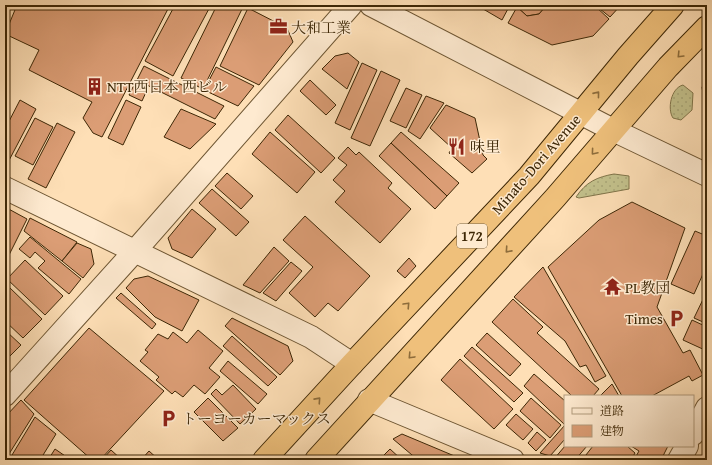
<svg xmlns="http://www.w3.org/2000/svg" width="712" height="465" viewBox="0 0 712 465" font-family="'Gentium Book Plus','Noto Serif JP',serif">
	<defs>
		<pattern id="grass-dots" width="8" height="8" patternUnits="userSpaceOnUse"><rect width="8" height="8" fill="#c3c18c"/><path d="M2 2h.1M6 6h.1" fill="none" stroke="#a8a677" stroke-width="1.8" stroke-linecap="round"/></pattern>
	</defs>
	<rect width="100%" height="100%" fill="#fedfb6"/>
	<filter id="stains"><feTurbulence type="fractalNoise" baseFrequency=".005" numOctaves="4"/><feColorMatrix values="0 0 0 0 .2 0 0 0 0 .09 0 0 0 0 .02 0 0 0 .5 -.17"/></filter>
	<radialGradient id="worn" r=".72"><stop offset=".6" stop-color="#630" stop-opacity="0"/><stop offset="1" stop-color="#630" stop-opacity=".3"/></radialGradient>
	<g fill="url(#grass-dots)" stroke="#807449">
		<path d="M 683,85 L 693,93 L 692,110 L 681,120 L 673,118 C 667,109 671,88 683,85 Z"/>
		<path d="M 614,174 L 629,176 L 629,189 L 579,198 L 576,197 C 586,182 597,177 614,174 Z"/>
	</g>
	<g fill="#db9d75" stroke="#3d2706">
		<path d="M 17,5 L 170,5 L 102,137 L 93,133 L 83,118 L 92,102 L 29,70 L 39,50 L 5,34 Z"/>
		<path d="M 175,5 L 211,5 L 173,76 L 145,61 Z"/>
		<path d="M 217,5 L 239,5 L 243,7 L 203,89 L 181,78 Z"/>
		<path d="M 479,5 L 510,5 L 502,20 L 478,6 Z"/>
		<path d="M 518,5 L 547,5 L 539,14 L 527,16 L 517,7 Z"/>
		<path d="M 547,5 L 594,5 L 609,19 L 593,36 L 552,45 L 508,23 L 517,7 L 527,16 L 539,14 Z"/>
		<path d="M 595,5 L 621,5 L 610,17 Z"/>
		<path d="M 248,8 L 287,28 L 293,42 L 259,85 L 220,66 Z"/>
		<path d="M 348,53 L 359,62 L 347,89 L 322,69 L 335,56 Z"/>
		<path d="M 362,63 L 377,70 L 350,130 L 335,123 Z"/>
		<path d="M 144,66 L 224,106 L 215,119 L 137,80 Z"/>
		<path d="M 216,67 L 254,86 L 238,106 L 204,90 Z"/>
		<path d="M 381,71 L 400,80 L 370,146 L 351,138 Z"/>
		<path d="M 310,80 L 336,105 L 326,115 L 300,91 Z"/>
		<path d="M 707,81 L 707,122 L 702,87 Z"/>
		<path d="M 134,85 L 147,90 L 142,101 L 129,95 Z"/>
		<path d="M 406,88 L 422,95 L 406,128 L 390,121 Z"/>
		<path d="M 426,96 L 444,103 L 420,139 L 408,131 Z"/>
		<path d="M 20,100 L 36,109 L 5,168 L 5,129 Z"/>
		<path d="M 126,100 L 141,107 L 123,145 L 108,138 Z"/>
		<path d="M 446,105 L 475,118 L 483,155 L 487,159 L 472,173 L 449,153 L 452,148 L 430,128 Z"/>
		<path d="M 181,109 L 216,124 L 190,149 L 164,137 Z"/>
		<path d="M 288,115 L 335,158 L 321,173 L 275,130 Z"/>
		<path d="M 35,118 L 53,127 L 33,165 L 15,156 Z"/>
		<path d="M 57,123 L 75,132 L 46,188 L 28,179 Z"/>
		<path d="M 270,132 L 315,172 L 297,193 L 252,154 Z"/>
		<path d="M 401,132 L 459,183 L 447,196 L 391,143 Z"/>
		<path d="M 391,143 L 447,196 L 435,209 L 379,156 Z"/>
		<path d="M 348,147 L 356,155 L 359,152 L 392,183 L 388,188 L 411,209 L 380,243 L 335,202 L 345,191 L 333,180 L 347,165 L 338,158 Z"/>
		<path d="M 227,173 L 253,196 L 241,209 L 215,186 Z"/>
		<path d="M 212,189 L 249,222 L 236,236 L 199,203 Z"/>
		<path d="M 632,202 L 685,228 L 657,307 L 683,353 L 690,350 L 703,375 L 692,381 L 689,376 L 652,396 L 622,396 L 548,267 L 599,220 Z"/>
		<path d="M 5,207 L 27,219 L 5,263 Z"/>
		<path d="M 192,209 L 216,229 L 192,258 L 172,249 L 168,238 Z"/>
		<path d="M 305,216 L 370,276 L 338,311 L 328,303 L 315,317 L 289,293 L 313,267 L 283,240 Z"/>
		<path d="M 30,218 L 77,242 L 62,261 L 24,231 Z"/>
		<path d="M 695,231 L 707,236 L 707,265 L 694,294 L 671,284 Z"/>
		<path d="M 30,237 L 81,279 L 69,294 L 38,268 L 45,261 L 35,252 L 30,258 L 19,249 Z"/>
		<path d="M 77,243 L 91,249 L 94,264 L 83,278 L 62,261 Z"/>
		<path d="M 274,247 L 289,261 L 260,293 L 243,285 Z"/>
		<path d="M 409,258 L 416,266 L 405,278 L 397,271 Z"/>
		<path d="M 25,260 L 63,296 L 45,315 L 7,279 Z"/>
		<path d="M 291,262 L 302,271 L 276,301 L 263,293 Z"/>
		<path d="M 543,267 L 606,376 L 595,382 L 586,365 L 580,367 L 565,341 L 514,297 Z"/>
		<path d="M 148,276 L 199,300 L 182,331 L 155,317 L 126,288 L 134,279 Z"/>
		<path d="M 9,287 L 42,319 L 23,338 L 5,321 L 5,291 Z"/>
		<path d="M 707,291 L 707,314 L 703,322 L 694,318 Z"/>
		<path d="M 121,293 L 156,324 L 152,329 L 116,298 Z"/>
		<path d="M 513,299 L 543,327 L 537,333 L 599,389 L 593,396 L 572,396 L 492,322 Z"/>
		<path d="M 232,318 L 288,346 L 293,361 L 280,375 L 225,326 Z"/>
		<path d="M 692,320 L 707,327 L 707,351 L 683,340 Z"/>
		<path d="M 89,328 L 164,391 L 100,460 L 92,460 L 24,400 Z"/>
		<path d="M 198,330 L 223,351 L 209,368 L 220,377 L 205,394 L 194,385 L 183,397 L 175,391 L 172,394 L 156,380 L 159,377 L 140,361 L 148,352 L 145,350 L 158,334 L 168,339 L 173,332 L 187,343 Z"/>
		<path d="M 6,331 L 21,345 L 5,361 L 5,332 Z"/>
		<path d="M 487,333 L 521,364 L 510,376 L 476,345 Z"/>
		<path d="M 232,336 L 277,377 L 268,386 L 223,346 Z"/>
		<path d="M 472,347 L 523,393 L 514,402 L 464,356 Z"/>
		<path d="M 460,359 L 513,409 L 494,429 L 441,380 Z"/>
		<path d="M 228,361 L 267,394 L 258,404 L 220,371 Z"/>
		<path d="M 534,374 L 565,401 L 565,425 L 524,386 Z"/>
		<path d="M 612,384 L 619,396 L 600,396 Z"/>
		<path d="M 233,385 L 256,409 L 240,424 L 211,394 L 216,389 L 222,395 Z"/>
		<path d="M 208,398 L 238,428 L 223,441 L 194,412 Z"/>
		<path d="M 531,398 L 561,425 L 550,438 L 520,411 Z"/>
		<path d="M 21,400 L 34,414 L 9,454 L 5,451 L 5,417 Z"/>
		<path d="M 516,414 L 533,429 L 523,440 L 506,425 Z"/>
		<path d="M 35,417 L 56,434 L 40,460 L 9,460 Z"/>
		<path d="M 565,425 L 565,439 L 550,456 L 540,453 Z"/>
		<path d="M 537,432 L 546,440 L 536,451 L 528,443 Z"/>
		<path d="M 402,434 L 464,460 L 418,460 L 393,439 Z"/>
		<path d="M 707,444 L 707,460 L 702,460 Z"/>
		<path d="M 565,446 L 587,446 L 575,460 L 554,459 Z"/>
		<path d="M 593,446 L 627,446 L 635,453 L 631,460 L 582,460 Z"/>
		<path d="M 631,446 L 668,446 L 661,460 L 634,460 L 639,451 Z"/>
		<path d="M 55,449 L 71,460 L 48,460 Z"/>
		<path d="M 390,449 L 402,460 L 379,460 Z"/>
		<path d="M 111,450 L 122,460 L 102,460 Z"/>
		<path d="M 149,451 L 159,460 L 141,460 Z"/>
	</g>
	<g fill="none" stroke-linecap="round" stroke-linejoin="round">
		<defs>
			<g id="minor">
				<path d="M 5,188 L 311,337 L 352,364"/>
				<path d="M 5,395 L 134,252 L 351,5"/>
				<path d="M 369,400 L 513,460"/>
			</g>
			<g id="tertiary">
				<path d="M 371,5 L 613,130 L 707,175"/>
				<path d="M 693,434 L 707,408"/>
				<path d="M 679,460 L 687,446"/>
			</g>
			<g id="trunk">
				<path d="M 264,460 L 352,364 L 529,176 L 628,56 L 673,5"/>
				<path d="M 316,460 L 555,198 L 668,67 L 707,27"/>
			</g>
		</defs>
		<use href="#minor" stroke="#6d5532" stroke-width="24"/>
		<use href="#tertiary" stroke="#6d5532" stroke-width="24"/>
		<use href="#trunk" stroke="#3d2706" stroke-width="24"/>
		<use href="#minor" stroke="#feead0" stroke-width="22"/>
		<use href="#tertiary" stroke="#feead0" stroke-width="22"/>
		<use href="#trunk" stroke="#efc07b" stroke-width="22"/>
	</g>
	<defs><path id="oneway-chevron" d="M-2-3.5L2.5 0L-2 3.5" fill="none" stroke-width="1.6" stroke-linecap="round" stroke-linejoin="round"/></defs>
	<g stroke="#8d6c3b">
		<use href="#oneway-chevron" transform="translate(680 55) rotate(134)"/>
		<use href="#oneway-chevron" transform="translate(597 94) rotate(-51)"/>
		<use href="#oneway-chevron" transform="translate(594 152) rotate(130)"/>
		<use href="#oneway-chevron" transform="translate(508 250) rotate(132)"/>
		<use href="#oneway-chevron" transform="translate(407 305) rotate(-47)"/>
		<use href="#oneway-chevron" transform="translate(411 356) rotate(133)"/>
		<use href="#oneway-chevron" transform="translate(318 400) rotate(-48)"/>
	</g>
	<defs>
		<symbol id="office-bare" viewBox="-9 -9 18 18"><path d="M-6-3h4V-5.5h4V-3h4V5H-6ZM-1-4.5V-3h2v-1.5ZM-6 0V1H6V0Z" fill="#8f2418" stroke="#feead0" stroke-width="2.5" paint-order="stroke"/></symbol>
		<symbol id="building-bare" viewBox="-9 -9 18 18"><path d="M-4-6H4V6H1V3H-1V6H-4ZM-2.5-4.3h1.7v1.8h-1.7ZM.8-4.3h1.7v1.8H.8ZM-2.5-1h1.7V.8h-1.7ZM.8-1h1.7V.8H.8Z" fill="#8f2418" stroke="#feead0" stroke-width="2.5" paint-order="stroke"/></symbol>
		<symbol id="restaurant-bare" viewBox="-9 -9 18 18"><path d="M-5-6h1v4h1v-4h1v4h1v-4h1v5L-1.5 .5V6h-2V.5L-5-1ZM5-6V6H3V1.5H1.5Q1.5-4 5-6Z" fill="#8f2418" stroke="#feead0" stroke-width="2.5" paint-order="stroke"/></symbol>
		<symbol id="temple-bare" viewBox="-9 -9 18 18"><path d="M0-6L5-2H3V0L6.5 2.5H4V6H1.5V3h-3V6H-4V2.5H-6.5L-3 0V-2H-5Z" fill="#8f2418" stroke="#feead0" stroke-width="2.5" paint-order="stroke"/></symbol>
		<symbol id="parking-bare" viewBox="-9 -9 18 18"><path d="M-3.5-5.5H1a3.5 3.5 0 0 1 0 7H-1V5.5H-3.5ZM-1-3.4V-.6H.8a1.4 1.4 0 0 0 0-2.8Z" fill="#8f2418" stroke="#feead0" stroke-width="2.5" paint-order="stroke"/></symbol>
	</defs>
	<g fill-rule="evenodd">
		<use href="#office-bare" x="266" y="14" width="25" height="25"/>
		<use href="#building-bare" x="82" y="74" width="25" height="25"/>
		<use href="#restaurant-bare" x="444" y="134" width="25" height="25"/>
		<use href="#temple-bare" x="600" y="274" width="25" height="25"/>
		<use href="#parking-bare" x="664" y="306" width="25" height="25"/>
		<use href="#parking-bare" x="156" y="406" width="25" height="25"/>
	</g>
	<g text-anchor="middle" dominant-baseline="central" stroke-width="3" stroke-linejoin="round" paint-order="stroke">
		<rect fill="#feead0" stroke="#776243" stroke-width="1" x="457" y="224" width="30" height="24" rx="3"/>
		<g font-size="14" font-weight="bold" fill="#3d2706">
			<text x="472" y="236">172</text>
		</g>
		<g font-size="15" fill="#3d2706" stroke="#feead0" text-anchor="start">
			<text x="291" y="27">大和工業</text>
			<text x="107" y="86">NTT西日本 西ビル</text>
			<text x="470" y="146">味里</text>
			<text x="625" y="287">PL教団</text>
			<text x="663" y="318" text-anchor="end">Times</text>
			<text x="182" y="418">トーヨーカーマックス</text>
		</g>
		<g font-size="15" fill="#3d2706" stroke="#feead0">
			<text transform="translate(536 164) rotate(-49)">Minato-Dori Avenue</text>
		</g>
	</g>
	<rect width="712" height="465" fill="none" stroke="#fedfb6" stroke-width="20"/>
	<rect x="6" y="6" width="700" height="453" fill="none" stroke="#3d2706" stroke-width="2"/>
	<rect x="10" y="10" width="692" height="445" fill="none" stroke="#3d2706"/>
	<rect x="564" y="395" width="130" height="52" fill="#feead0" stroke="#b19c7f"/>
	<rect x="572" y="408" width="20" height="6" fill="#feead0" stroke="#b19c7f"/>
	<text x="600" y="415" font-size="12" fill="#3d2706">道路</text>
	<rect x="572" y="425" width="20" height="12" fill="#db9d75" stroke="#b19c7f"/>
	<text x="600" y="435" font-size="12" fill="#3d2706">建物</text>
	<rect width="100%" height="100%" filter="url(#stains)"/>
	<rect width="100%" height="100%" fill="url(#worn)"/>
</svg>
